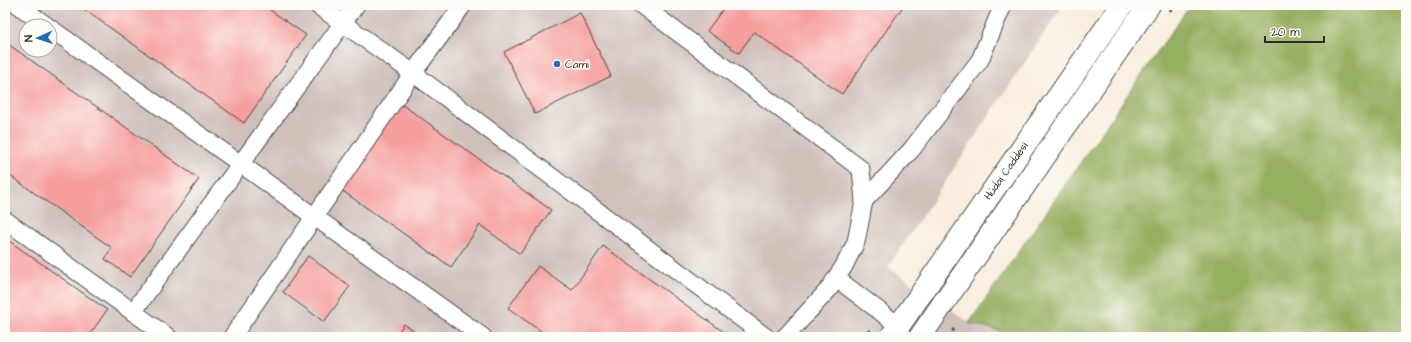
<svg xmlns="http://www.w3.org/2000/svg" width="1411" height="342" viewBox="0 0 1411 342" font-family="'Architects Daughter',sans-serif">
	<rect width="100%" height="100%" fill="#fdfcf7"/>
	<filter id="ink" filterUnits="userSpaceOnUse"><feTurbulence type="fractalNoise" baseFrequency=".025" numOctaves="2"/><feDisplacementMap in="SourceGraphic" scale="8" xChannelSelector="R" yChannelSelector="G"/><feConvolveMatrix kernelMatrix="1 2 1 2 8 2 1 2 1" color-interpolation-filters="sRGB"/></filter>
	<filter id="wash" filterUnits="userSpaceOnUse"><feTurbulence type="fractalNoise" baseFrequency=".012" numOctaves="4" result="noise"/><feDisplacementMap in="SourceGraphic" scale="16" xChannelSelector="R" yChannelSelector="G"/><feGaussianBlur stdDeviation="0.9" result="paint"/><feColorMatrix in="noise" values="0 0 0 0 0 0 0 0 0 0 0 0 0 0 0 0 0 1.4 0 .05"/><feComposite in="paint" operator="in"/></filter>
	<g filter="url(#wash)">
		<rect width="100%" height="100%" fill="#f9eede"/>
		<path fill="#cfc0ba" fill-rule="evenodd" d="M 5,5 L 1063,5 L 888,267 L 969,322 L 1023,337 L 5,337 ZM 26,26 L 50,26 L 50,50 L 26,50 Z"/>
		<path fill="#97af60" stroke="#616d46" d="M 1190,5 L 1406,5 L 1406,337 L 1023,337 L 969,323 Z"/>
		<g id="blocks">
			<g fill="#f59e9d">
				<path d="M 78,5 L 263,5 L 306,35 L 244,123 Z"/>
				<path d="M 726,5 L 904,5 L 842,94 L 754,32 L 739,53 L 707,31 Z"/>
				<path d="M 580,13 L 611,76 L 535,114 L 504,52 Z"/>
				<path d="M 5,42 L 199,179 L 130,277 L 105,259 L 112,248 L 5,172 Z"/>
				<path d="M 397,101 L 551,210 L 520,254 L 480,225 L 451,267 L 337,187 Z"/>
				<path d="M 5,238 L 107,310 L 88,337 L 5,337 Z"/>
				<path d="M 603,246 L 731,337 L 549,337 L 508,308 L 538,266 L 572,290 Z"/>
				<path d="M 308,256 L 350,286 L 324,322 L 283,292 Z"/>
				<path d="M 404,324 L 422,337 L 395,337 Z"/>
			</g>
		</g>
	</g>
	<g filter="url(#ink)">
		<use href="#blocks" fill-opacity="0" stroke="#4a4846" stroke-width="1"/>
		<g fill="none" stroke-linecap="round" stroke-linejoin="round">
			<defs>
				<g id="street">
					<path d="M 18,5 L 47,26"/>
					<path d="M 317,5 L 413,73 L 766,337"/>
					<path d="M 641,5 L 861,169 L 864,201 L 856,242 L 844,266 L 829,289 L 785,337"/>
					<path d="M 50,28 L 483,337"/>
					<path d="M 864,201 L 912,149 L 980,60 L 1003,5"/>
					<path d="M 5,220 L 168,337"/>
					<path d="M 836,278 L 899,326"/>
					<path d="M 133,312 L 356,5"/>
					<path d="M 232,337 L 413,73 L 463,5"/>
				</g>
				<g id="secondary">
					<path d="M 891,337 L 1122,5"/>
					<path d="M 920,337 L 1149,5"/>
				</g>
			</defs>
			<use href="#street" stroke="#4a4846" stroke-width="19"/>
			<use href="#secondary" stroke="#4a4846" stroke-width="24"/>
			<g stroke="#4a4846" stroke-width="2.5" stroke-dasharray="3 3" stroke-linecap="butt">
				<path d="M 1170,11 L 1174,5"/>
				<path d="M 865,337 L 871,328"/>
				<path d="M 950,337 L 955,326"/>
			</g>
			<use href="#street" stroke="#fff" stroke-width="17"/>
			<use href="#secondary" stroke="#fff" stroke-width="22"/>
		</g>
	</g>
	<circle fill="#1f6fb2" stroke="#fdfcf7" stroke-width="1.5" cx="557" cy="64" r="4"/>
	<g text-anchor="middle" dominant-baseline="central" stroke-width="3" stroke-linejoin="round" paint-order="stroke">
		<g font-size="11" fill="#2b2b2b" stroke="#fdfcf7" text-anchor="start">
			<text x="565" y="64">Cami</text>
		</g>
		<g font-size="11" fill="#2b2b2b" stroke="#fdfcf7">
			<text transform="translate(1006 171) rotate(-55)">Hüdai Caddesi</text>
		</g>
	</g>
	<rect width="1411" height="342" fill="none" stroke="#fdfcf7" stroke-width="20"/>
	<g transform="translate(38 38) rotate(267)"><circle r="19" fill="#fdfcf7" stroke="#a9a8a5"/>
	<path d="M0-3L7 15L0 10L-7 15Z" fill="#1f6fb2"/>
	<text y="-6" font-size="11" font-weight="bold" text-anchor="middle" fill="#2b2b2b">N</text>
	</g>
	<path d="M1265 36v6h59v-6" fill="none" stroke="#2b2b2b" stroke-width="2"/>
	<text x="1271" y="36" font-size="12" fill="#2b2b2b" stroke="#fdfcf7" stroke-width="3" paint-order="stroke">20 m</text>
</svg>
